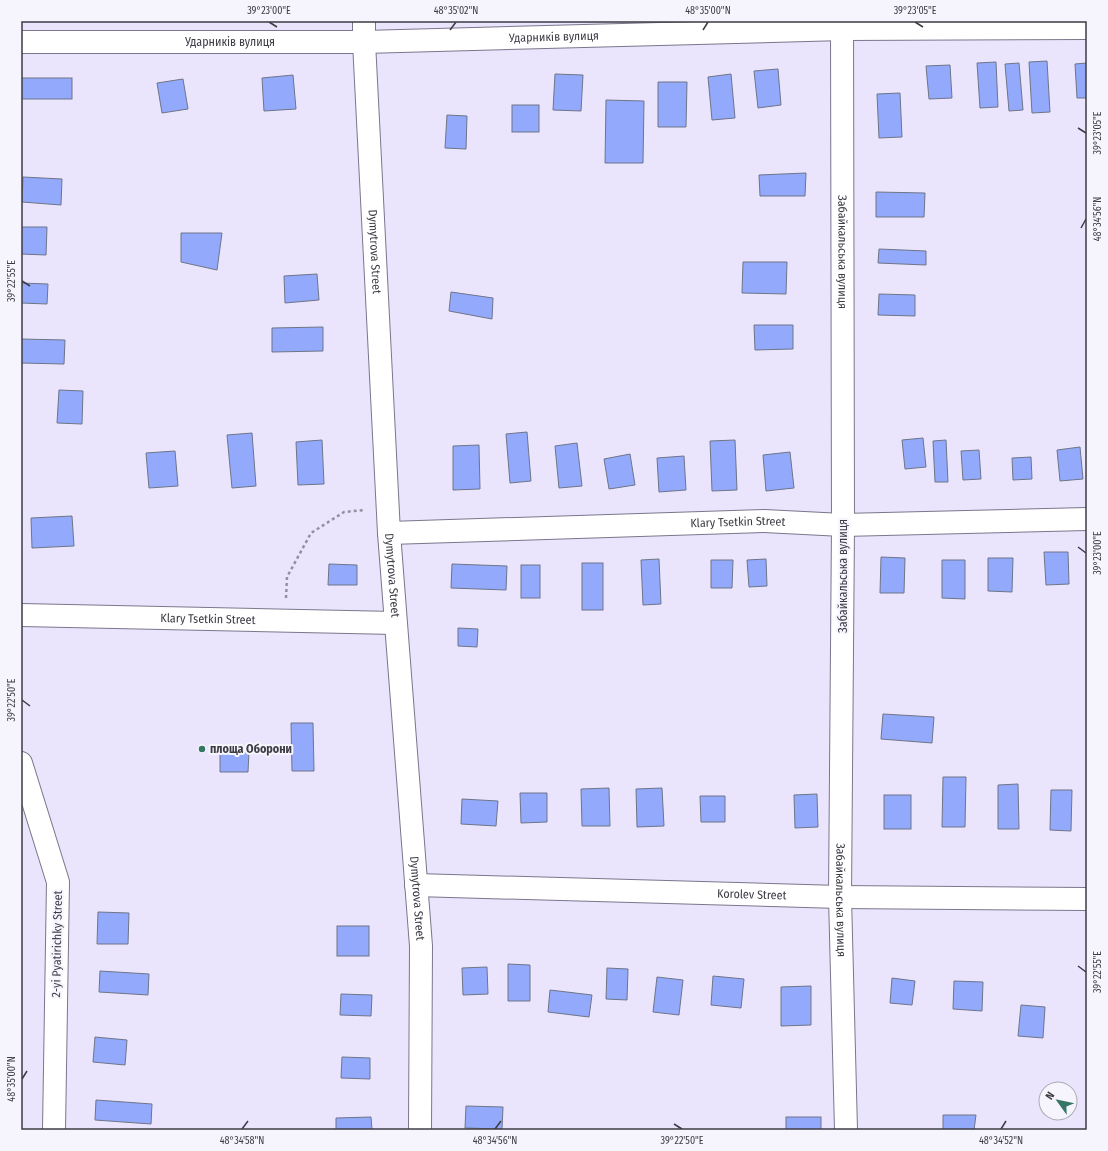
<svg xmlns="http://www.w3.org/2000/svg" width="1108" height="1151" viewBox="0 0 1108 1151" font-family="'Fira Sans Condensed',sans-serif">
	<rect width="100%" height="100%" fill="#eae5fc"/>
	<g fill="#92a9fc" stroke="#6e7588">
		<path d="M 1047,61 L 1050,112 L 1032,113 L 1029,62 Z"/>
		<path d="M 996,62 L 998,107 L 980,108 L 977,63 Z"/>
		<path d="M 1019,63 L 1023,110 L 1009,111 L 1005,64 Z"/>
		<path d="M 1087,63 L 1087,98 L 1077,98 L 1075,64 Z"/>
		<path d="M 950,65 L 952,98 L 929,99 L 926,66 Z"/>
		<path d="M 778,69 L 781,105 L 758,108 L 754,71 Z"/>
		<path d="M 555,74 L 583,75 L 581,111 L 553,110 Z"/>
		<path d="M 731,74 L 735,118 L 712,120 L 708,77 Z"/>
		<path d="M 293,75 L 296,109 L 264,111 L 262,78 Z"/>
		<rect x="21" y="78" width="51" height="21"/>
		<path d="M 183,79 L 188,109 L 162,113 L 157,83 Z"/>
		<path d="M 658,82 L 687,82 L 686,127 L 658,127 Z"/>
		<path d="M 900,93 L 902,137 L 879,138 L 877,94 Z"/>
		<path d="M 606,100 L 644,101 L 643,163 L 605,163 Z"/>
		<rect x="512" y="105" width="27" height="27"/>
		<path d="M 447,115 L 467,116 L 466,149 L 445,148 Z"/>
		<path d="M 806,173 L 805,196 L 760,196 L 759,175 Z"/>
		<path d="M 23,177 L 62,179 L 61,205 L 22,202 Z"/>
		<path d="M 876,192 L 925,193 L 924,217 L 876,217 Z"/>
		<path d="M 21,227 L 47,227 L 46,255 L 21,254 Z"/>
		<path d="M 181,233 L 222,233 L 217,270 L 181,262 Z"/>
		<path d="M 879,249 L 926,251 L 926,265 L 878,263 Z"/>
		<path d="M 743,262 L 787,262 L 786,294 L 742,293 Z"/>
		<path d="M 317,274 L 319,300 L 285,303 L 284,276 Z"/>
		<path d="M 21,283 L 48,284 L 47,304 L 21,303 Z"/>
		<path d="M 451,292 L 493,298 L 492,319 L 449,311 Z"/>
		<path d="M 879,294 L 915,295 L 915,316 L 878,315 Z"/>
		<path d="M 754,325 L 793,325 L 793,349 L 755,350 Z"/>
		<path d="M 323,327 L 323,351 L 272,352 L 272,328 Z"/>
		<path d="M 21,339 L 65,340 L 64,364 L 21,363 Z"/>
		<path d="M 59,390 L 83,391 L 82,424 L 57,423 Z"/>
		<path d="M 527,432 L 531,481 L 510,483 L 506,434 Z"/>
		<path d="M 252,433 L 256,486 L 232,488 L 227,435 Z"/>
		<path d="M 923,438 L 926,467 L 905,469 L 902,440 Z"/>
		<path d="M 322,440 L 324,484 L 298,485 L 296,442 Z"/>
		<path d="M 735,440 L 737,490 L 712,491 L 710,441 Z"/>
		<path d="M 946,440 L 948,482 L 935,482 L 933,441 Z"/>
		<path d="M 577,443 L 582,486 L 559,488 L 555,446 Z"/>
		<path d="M 479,445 L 480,489 L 453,490 L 453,446 Z"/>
		<path d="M 1080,447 L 1083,479 L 1060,481 L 1057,450 Z"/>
		<path d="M 979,450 L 981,479 L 963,480 L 961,451 Z"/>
		<path d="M 175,451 L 178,486 L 149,488 L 146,453 Z"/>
		<path d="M 790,452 L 794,488 L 766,491 L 763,455 Z"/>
		<path d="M 630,454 L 635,485 L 609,489 L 604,459 Z"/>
		<path d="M 684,456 L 686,490 L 659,492 L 657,458 Z"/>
		<path d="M 1031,457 L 1032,479 L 1013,480 L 1012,458 Z"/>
		<path d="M 72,516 L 74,546 L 32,548 L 31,518 Z"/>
		<path d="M 1044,552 L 1068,552 L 1069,584 L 1046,585 Z"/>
		<path d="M 881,557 L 905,558 L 904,593 L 880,593 Z"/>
		<path d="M 988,558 L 1013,558 L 1012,592 L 988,591 Z"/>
		<path d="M 659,559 L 661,604 L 643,605 L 641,560 Z"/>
		<path d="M 766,559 L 767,586 L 749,587 L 747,560 Z"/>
		<path d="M 711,560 L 733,560 L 732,588 L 711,588 Z"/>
		<path d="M 942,560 L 965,560 L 965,599 L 942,598 Z"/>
		<rect x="582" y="563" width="21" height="47"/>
		<path d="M 329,564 L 357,565 L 357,585 L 328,585 Z"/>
		<path d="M 452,564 L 507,566 L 506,590 L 451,588 Z"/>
		<rect x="521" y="565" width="19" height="33"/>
		<path d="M 458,628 L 478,629 L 477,647 L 458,646 Z"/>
		<path d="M 883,714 L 934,717 L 932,743 L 881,739 Z"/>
		<path d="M 291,723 L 313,723 L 314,771 L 292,771 Z"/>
		<path d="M 220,751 L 249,752 L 248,772 L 220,772 Z"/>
		<path d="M 943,777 L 966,777 L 965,827 L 942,827 Z"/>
		<path d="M 1018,784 L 1019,829 L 998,829 L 998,785 Z"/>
		<path d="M 609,788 L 610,826 L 582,826 L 581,789 Z"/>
		<path d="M 662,788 L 664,826 L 637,827 L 636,789 Z"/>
		<path d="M 1051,790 L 1072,790 L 1071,831 L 1050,830 Z"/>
		<path d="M 520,793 L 547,793 L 547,822 L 521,823 Z"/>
		<path d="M 817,794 L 818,827 L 795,828 L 794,795 Z"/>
		<rect x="884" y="795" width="27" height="34"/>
		<path d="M 700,796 L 725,796 L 725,822 L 701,822 Z"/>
		<path d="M 462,799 L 498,801 L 496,826 L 461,824 Z"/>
		<path d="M 98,912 L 129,913 L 128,944 L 97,944 Z"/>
		<rect x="337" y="926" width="32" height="30"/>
		<path d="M 508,964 L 530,965 L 530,1001 L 508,1001 Z"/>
		<path d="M 487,967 L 488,994 L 463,995 L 462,968 Z"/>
		<path d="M 607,968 L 628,969 L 627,1000 L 606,999 Z"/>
		<path d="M 100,971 L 149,974 L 148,995 L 99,992 Z"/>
		<path d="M 713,976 L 744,979 L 741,1008 L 711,1005 Z"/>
		<path d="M 657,977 L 683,980 L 679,1015 L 653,1012 Z"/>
		<path d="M 892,978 L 915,981 L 912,1005 L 890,1003 Z"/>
		<path d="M 954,981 L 983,982 L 982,1011 L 953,1009 Z"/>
		<path d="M 811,986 L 811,1025 L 781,1026 L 781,987 Z"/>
		<path d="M 550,990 L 592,995 L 589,1017 L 548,1012 Z"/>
		<path d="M 341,994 L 372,995 L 371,1016 L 340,1015 Z"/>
		<path d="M 1021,1005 L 1045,1007 L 1043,1038 L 1018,1036 Z"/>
		<path d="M 95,1037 L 127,1040 L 125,1065 L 93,1062 Z"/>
		<path d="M 342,1057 L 370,1058 L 370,1079 L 341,1078 Z"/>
		<path d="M 96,1100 L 152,1104 L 151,1124 L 95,1120 Z"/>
		<path d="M 466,1106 L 503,1107 L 502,1129 L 465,1128 Z"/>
		<path d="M 943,1115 L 976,1115 L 974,1130 L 943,1130 Z"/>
		<path d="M 371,1117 L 372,1130 L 336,1130 L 336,1118 Z"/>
		<rect x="786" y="1117" width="35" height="13"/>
	</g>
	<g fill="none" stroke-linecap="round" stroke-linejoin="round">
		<defs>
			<g id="street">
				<path id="s1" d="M 364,21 L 364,42 L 389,533 L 421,946 L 420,1130"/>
				<path id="s2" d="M 842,21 L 843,525 L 840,897 L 846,1130"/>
				<path id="s3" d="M 21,42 L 364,42 L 843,29 L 1087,28"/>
				<path id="s4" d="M 389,533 L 764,521 L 843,525 L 1087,519"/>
				<path id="s5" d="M 21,615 L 395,623"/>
				<path d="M 21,763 L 58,882 L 54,1130"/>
				<path id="s6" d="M 416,885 L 840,897 L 1087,899"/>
			</g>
		</defs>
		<use href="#street" stroke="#7b768b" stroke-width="24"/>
		<path stroke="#9490a1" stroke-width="2.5" stroke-dasharray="3 3" stroke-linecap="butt" d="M 286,598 L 287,577 L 311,533 L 344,512 L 365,510"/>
		<use href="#street" stroke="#fff" stroke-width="22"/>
	</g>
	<path fill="none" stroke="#3d3b44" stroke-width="1.5" d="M 269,22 L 277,27M 915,22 L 923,27M 450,30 L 456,22M 703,30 L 708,22M 1078,128 L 1086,133M 1081,228 L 1086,219M 22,281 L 30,286M 1078,547 L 1086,553M 22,700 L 30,706M 1078,966 L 1086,972M 22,1079 L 27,1071M 674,1124 L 682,1129M 242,1129 L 248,1121M 495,1129 L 501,1121M 1001,1129 L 1006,1121"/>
	<circle fill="#367665" stroke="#f6f4fd" stroke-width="1.5" cx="202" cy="749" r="4"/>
	<g text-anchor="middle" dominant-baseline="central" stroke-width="4" stroke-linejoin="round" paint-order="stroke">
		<g font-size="12" fill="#3d3b44" stroke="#f6f4fd">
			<text stroke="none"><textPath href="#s3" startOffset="533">Ударників вулиця</textPath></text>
			<text stroke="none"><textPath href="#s3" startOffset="209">Ударників вулиця</textPath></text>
			<text stroke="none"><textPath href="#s1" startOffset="231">Dymytrova Street</textPath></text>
			<text stroke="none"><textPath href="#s2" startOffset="231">Забайкальська вулиця</textPath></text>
			<text stroke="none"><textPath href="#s4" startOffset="349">Klary Tsetkin Street</textPath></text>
			<text stroke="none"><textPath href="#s1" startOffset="555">Dymytrova Street</textPath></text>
			<text transform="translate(843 576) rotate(-90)">Забайкальська вулиця</text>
			<text stroke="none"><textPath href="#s5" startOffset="187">Klary Tsetkin Street</textPath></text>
			<text stroke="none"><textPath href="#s6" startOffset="336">Korolev Street</textPath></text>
			<text stroke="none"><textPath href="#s1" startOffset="879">Dymytrova Street</textPath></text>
			<text stroke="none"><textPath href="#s2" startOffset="879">Забайкальська вулиця</textPath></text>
			<text transform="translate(57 944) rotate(-89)">2-yi Pyatirichky Street</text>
		</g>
		<g font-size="12" font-weight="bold" fill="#3d3b44" stroke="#f6f4fd" text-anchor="start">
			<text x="210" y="749">площа Оборони</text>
		</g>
	</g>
	<rect width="1108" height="1151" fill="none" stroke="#f6f4fd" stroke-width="44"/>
	<g transform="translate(1058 1101) rotate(303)"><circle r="19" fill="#f6f4fd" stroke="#acaab3"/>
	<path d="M0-3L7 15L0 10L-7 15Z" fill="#367665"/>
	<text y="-6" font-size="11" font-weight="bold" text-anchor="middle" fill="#3d3b44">N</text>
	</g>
	<rect x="22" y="22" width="1064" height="1107" fill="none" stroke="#3d3b44" stroke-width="1.5"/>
	<g font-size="10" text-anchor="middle" fill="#3d3b44">
		<text x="269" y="14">39°23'00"E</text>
		<text x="456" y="14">48°35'02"N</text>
		<text x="708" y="14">48°35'00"N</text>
		<text x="915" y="14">39°23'05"E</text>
		<text transform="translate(1097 133) rotate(-90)" y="4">39°23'05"E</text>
		<text transform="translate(1097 219) rotate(-90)" y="4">48°34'56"N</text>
		<text transform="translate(11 281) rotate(-90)" y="4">39°22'55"E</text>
		<text transform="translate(1097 553) rotate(-90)" y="4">39°23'00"E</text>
		<text transform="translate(11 700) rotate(-90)" y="4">39°22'50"E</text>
		<text transform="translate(1097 972) rotate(-90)" y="4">39°22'55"E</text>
		<text transform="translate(11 1079) rotate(-90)" y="4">48°35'00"N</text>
		<text x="242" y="1144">48°34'58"N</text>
		<text x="495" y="1144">48°34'56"N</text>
		<text x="682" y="1144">39°22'50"E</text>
		<text x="1001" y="1144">48°34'52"N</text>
	</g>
</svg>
